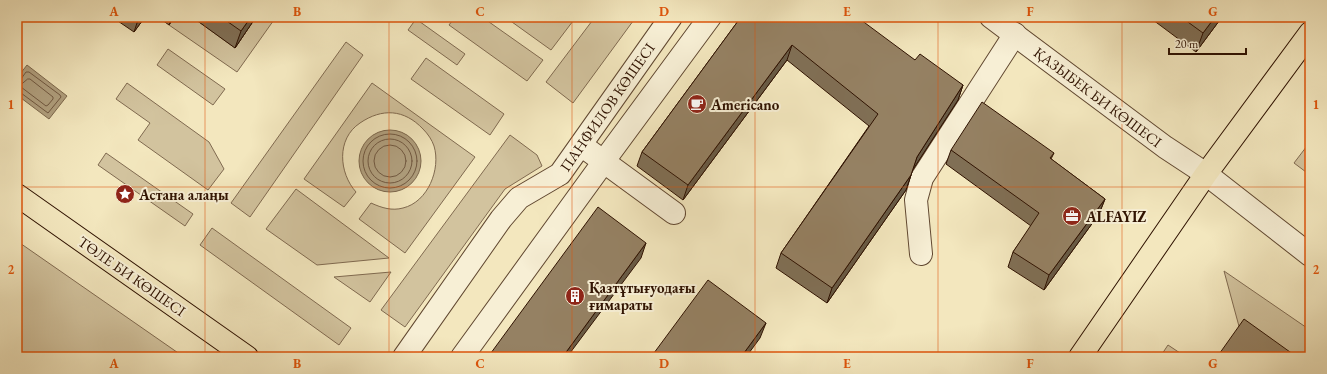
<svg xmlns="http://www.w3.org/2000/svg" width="1327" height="374" viewBox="0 0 1327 374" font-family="'EB Garamond',serif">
	<rect width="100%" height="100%" fill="#f3e7be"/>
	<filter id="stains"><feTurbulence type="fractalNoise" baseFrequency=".005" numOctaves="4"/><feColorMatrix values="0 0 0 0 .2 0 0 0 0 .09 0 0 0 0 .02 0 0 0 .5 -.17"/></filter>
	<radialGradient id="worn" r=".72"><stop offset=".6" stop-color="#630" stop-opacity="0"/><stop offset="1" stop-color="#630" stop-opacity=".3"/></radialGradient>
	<g fill="#d2c39e" stroke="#806a50">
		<path d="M 174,17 L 192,17 L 235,48 L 256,17 L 276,17 L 237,72 L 169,25 Z"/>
		<path d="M 455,17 L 482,17 L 543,60 L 527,81 L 449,25 Z"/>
		<path d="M 505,17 L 576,17 L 551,50 Z"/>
		<path d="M 595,17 L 636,17 L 573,103 L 546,82 Z"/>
		<path d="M 416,19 L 465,54 L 457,65 L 408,30 Z"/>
		<path d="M 346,42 L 363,55 L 250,217 L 231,203 Z"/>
		<path d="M 168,49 L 225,89 L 213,105 L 157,65 Z"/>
		<path d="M 426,58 L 504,114 L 490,135 L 411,79 Z"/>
		<path d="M 127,83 L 209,142 L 224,169 L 208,190 L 138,140 L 150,123 L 116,99 Z"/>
		<path d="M 372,83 L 475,157 L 405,253 L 359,219 L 371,203 C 382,208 392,211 403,208 C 428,202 441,169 434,146 C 432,140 428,134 423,129 C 404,109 382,108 360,123 C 336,139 339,173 356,192 L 344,207 L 304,179 Z"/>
		<path d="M 510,135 L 537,155 L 542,166 L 505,189 L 405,327 L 381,310 Z"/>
		<path d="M 1310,142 L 1310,175 L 1294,163 Z"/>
		<path d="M 106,153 L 193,214 L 185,226 L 98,165 Z"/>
		<path d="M 296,189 L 389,258 L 317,265 L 266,229 Z"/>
		<path d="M 212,228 L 351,328 L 339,345 L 200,245 Z"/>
		<path d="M 17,241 L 184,357 L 17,357 Z"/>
		<path d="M 1224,271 L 1310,330 L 1310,357 L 1278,357 L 1240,330 Z"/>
		<path d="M 391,272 L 370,302 L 334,277 Z"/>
		<path d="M 1168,345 L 1186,357 L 1160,357 Z"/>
	</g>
	<g fill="#b09f7e" stroke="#7c674c">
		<path d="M 27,65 L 67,96 L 49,119 L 17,95 L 17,78 Z"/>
		<circle cx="390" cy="161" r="31"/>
	</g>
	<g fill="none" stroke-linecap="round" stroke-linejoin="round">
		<g stroke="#705840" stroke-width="1">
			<path d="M 28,79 L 30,79 L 53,97 L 53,99 L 48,105 L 46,106 L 21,87 L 21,85 Z"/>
			<path d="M 17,80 L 21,79 L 26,72 L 29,72 L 60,95 L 61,97 L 48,113 L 21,93 L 17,92"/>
			<circle cx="390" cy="161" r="27"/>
			<circle cx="390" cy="161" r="22"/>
			<circle cx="390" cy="161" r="16"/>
		</g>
		<defs>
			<g id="minor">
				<path d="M 991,17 L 1165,147 L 1206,174 L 1310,255"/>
				<path d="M 581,145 L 674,213"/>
				<path d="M 609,154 L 710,17"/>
				<path d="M 921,254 L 916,200 L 922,178 L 1015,34"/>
				<path d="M 404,357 L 501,219 L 519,198 L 560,174 L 671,17"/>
				<path d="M 462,357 L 597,171"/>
			</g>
			<g id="major">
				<path d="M 17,195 L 247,357"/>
				<path d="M 1080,357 L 1206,174 L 1310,33"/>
			</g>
		</defs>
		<use href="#minor" stroke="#604730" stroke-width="24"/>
		<use href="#major" stroke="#2f1201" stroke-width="24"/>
		<use href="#minor" stroke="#f7efd5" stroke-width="22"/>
		<use href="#major" stroke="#f3e7be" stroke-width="22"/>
	</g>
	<g fill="#806f55" stroke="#2f1201">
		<path d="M 112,17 L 145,17 L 134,32 Z"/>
		<path d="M 158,17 L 174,17 L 169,25 Z"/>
		<path d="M 192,17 L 256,17 L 235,48 Z"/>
		<path d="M 741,17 L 915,60 L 963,85 L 958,100 L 913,169 L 906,190 L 827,303 L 776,268 L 781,253 L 869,126 L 787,60 L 683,200 L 637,166 L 642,152 Z"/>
		<path d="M 1149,17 L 1222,17 L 1196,52 Z"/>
		<path d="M 951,150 L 1054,153 L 1051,159 L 1105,199 L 1099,214 L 1044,290 L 1008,267 L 1013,252 L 1031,226 L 946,164 Z"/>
	</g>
	<g fill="#685a45" stroke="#2f1201">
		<path d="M 139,17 L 145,17 L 134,32 Z"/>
		<path d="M 172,17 L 174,17 L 169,25 Z"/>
		<path d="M 251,17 L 256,17 L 235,48 L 241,31 Z"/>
		<path d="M 1215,17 L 1222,17 L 1196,52 L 1203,33 Z"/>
		<path d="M 792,45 L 787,60 L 683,200 L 688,185 Z"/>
		<path d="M 963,85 L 958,100 L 912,171 L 917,157 Z"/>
		<path d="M 911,175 L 906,190 L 827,303 L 832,288 Z"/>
		<path d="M 1105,199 L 1099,214 L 1044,290 L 1049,275 Z"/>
		<path d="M 646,243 L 641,258 L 567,357 L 563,357 L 564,355 Z"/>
		<path d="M 766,323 L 760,338 L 746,357 L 741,357 Z"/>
	</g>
	<g fill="#958163" stroke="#2f1201">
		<path d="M 221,17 L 251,17 L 241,31 Z"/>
		<path d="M 741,17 L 857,17 L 915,60 L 920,54 L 963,85 L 917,157 L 911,175 L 832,288 L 781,253 L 878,114 L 792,45 L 688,185 L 642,152 Z"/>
		<path d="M 1181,17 L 1215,17 L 1203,33 Z"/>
		<path d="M 982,102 L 1054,153 L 1050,158 L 1105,199 L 1049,275 L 1013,252 L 1039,213 L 951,150 Z"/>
		<path d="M 598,207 L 646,243 L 564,355 L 567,357 L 488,357 Z"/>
		<path d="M 708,280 L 766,323 L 741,357 L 651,357 Z"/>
		<path d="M 1244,319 L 1297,357 L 1217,357 Z"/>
	</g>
	<path fill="none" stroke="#df550b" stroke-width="1" stroke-opacity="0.55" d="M 205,17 L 205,357M 389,17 L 389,357M 572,17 L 572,357M 755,17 L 755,357M 938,17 L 938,357M 1122,17 L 1122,357M 17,187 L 1310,187"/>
	<defs>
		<symbol id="cafe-disc" viewBox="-11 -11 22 22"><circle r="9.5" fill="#8f2418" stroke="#f7efd5"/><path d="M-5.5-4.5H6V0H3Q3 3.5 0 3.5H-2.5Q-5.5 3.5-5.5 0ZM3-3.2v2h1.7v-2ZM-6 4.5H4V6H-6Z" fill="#fff"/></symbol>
		<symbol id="sight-disc" viewBox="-11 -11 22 22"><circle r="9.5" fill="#8f2418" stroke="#f7efd5"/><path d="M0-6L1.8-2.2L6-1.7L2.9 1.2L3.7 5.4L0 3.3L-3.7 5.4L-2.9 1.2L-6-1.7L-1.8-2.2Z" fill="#fff"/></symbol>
		<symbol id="office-disc" viewBox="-11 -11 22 22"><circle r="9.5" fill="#8f2418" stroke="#f7efd5"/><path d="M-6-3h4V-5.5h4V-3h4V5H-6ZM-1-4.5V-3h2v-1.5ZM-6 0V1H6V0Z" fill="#fff"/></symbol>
		<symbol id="building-disc" viewBox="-11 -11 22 22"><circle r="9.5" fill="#8f2418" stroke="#f7efd5"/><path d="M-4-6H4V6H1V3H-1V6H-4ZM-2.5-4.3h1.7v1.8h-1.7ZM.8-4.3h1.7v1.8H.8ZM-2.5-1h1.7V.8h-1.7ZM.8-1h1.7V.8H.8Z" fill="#fff"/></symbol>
	</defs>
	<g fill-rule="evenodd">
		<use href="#cafe-disc" x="686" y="93" width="22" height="22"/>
		<use href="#sight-disc" x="114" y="183" width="22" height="22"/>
		<use href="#office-disc" x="1061" y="205" width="22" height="22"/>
		<use href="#building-disc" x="564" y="285" width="22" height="22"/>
	</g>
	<g text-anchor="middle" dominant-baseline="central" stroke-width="4" stroke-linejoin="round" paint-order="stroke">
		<g font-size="15" fill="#2f1201" stroke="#f7efd5">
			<text transform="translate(1098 97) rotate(37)">ҚАЗЫБЕК БИ КӨШЕСІ</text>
			<text transform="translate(607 107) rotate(-55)">ПАНФИЛОВ КӨШЕСІ</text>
			<text transform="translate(132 276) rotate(35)">ТӨЛЕ БИ КӨШЕСІ</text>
		</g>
		<g font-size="15" font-weight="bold" fill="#2f1201" stroke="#f7efd5" text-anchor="start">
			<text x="711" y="104">Americano</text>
			<text x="139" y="194">Астана алаңы</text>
			<text x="1086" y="216">ALFAYIZ</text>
			<text x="589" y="287">Қазтұтығуодағы<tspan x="589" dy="17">ғимараты</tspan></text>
		</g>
	</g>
	<rect width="1327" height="374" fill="none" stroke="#f3e7be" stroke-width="44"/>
	<path d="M1169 48v6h77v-6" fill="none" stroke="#2f1201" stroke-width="2"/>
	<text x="1175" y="48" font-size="12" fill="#2f1201" stroke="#f7efd5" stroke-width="3" paint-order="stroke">20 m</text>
	<rect x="22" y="22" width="1283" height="330" fill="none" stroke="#df550b" stroke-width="1.5"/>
	<g font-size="13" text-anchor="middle" font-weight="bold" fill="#df550b">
		<text x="114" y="16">A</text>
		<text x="297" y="16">B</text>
		<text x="480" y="16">C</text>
		<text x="664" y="16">D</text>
		<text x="847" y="16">E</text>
		<text x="1030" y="16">F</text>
		<text x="1213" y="16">G</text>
		<text x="11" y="109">1</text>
		<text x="1316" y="109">1</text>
		<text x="11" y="274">2</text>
		<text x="1316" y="274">2</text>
		<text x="114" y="368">A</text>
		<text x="297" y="368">B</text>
		<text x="480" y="368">C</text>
		<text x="664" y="368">D</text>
		<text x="847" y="368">E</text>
		<text x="1030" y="368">F</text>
		<text x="1213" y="368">G</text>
	</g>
	<rect width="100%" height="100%" filter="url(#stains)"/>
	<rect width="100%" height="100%" fill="url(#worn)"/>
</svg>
